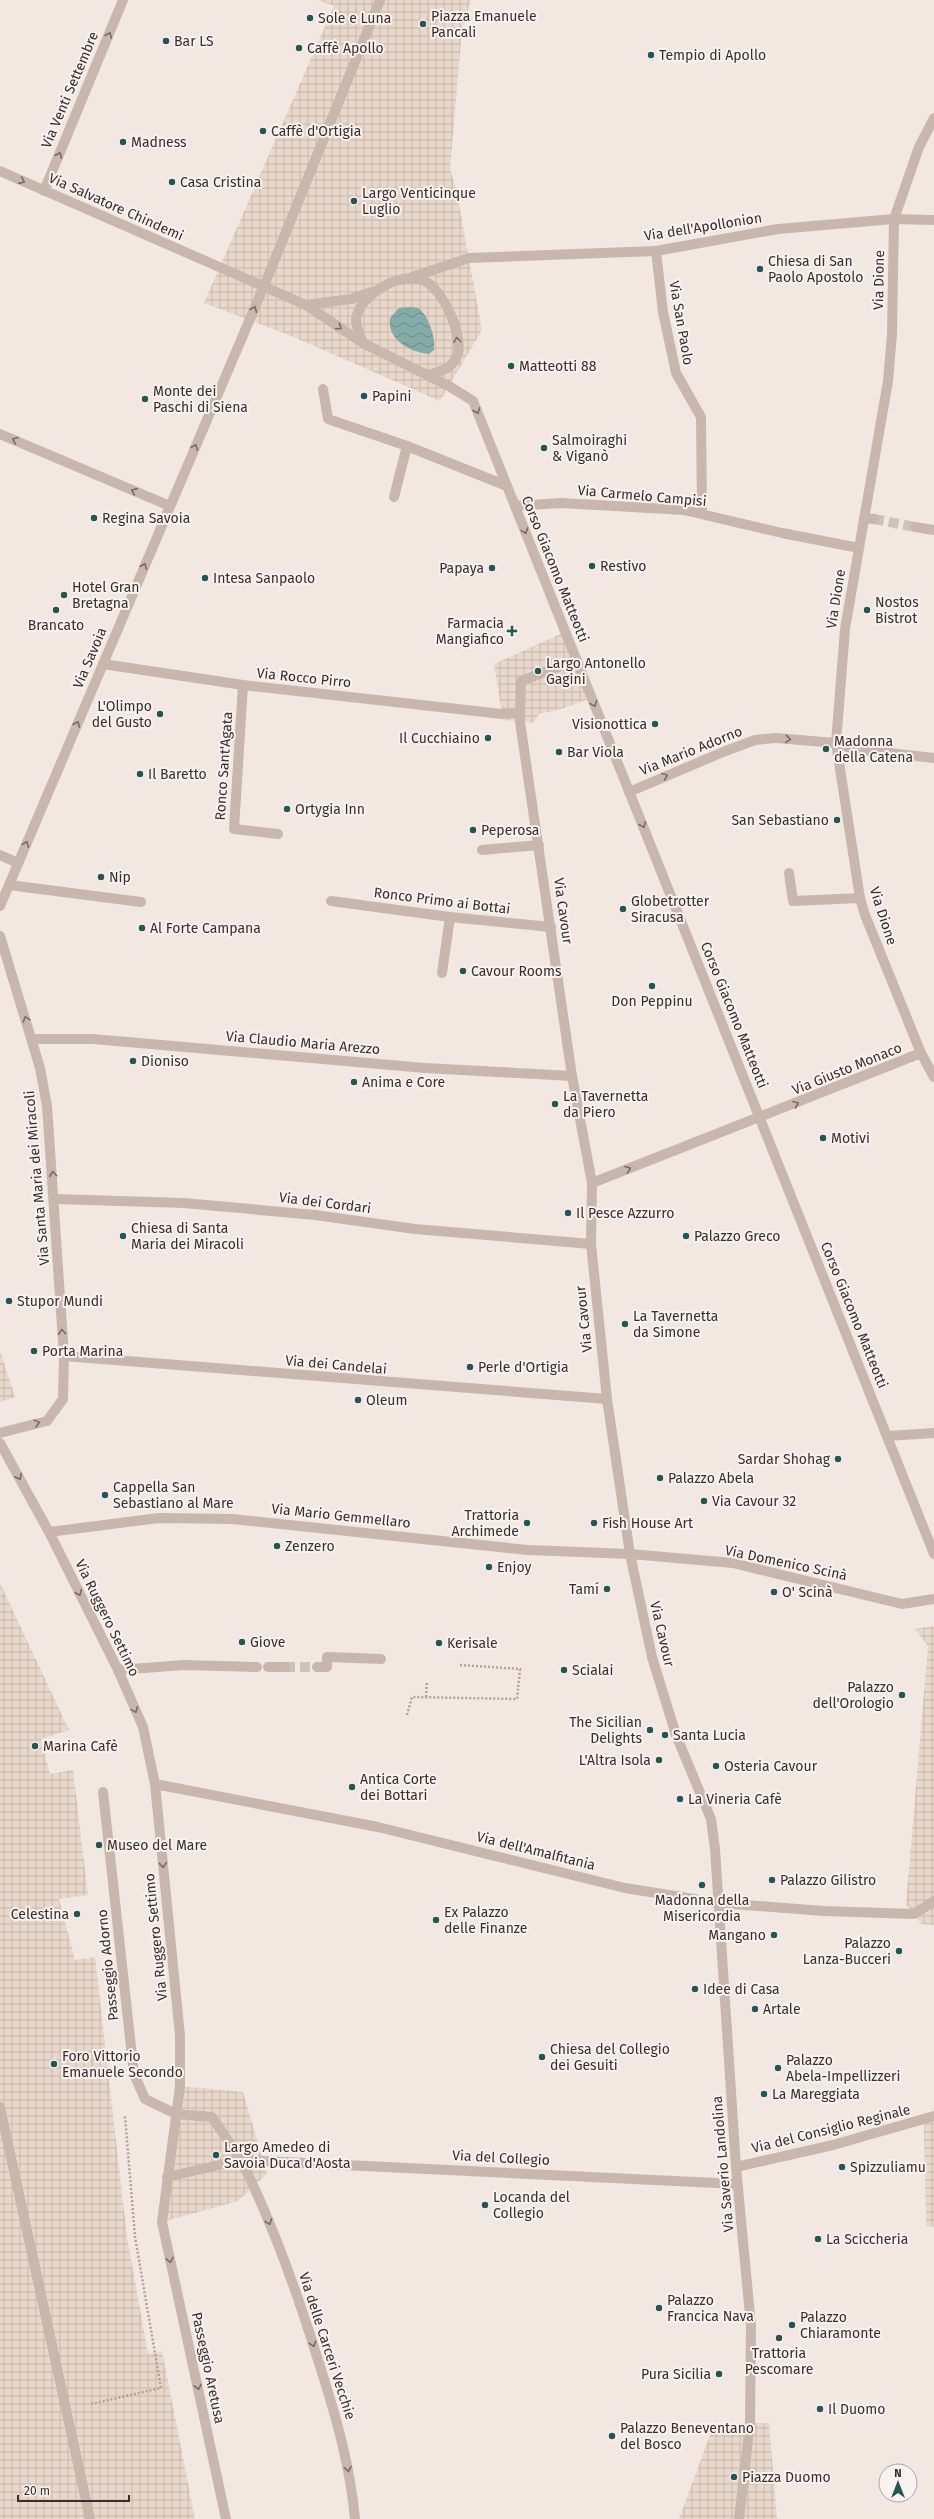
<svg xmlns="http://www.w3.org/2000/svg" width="934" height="2519" viewBox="0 0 934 2519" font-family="'Fira Sans',sans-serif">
	<defs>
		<pattern id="plaza-grid" width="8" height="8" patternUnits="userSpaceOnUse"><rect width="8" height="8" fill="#e8d7ca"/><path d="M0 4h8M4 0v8" fill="none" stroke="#c8b9ae"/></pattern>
		<pattern id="water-waves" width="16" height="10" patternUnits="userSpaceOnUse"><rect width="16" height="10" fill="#83aca8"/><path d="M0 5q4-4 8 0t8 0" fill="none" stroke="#6c8c89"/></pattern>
	</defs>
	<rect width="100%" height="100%" fill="#f2e8e1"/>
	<g fill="url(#plaza-grid)">
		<path d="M 317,0 L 471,0 L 462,29 L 450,169 L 456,188 L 482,330 L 440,401 L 289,335 L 204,303 L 334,6 Z"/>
		<path d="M 565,632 L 592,698 L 558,710 L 539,714 L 533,723 L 503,720 L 494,664 Z"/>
		<path d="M 0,1351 L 15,1397 L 0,1402 Z"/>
		<path d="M 0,1583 L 69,1730 L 41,1739 L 50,1774 L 73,1770 L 88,1895 L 59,1899 L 75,1960 L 95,1957 L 127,2237 L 148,2354 L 162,2351 L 195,2519 L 0,2519 Z"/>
		<path d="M 934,1626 L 934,1925 L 921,1924 L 906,1904 L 928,1646 L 915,1629 Z"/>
		<path d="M 180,2086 L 243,2092 L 267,2174 L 238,2201 L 162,2222 Z"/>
		<path d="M 934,2116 L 934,2227 L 926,2226 L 924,2128 L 925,2119 Z"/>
		<path d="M 732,2423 L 769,2423 L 777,2519 L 679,2519 L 713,2427 Z"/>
	</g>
	<path fill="url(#water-waves)" d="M 408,307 C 411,307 415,307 418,308 C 428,314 436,339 434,350 L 429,354 C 410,352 387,340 390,318 L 399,308 Z"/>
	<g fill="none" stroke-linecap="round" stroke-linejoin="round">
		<g stroke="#cdc3bd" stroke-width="10" stroke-dasharray="10 5" stroke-linecap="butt">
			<path d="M 874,519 L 915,527"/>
			<path d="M 285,1667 L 317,1667"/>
		</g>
		<g stroke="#b5a198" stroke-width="2.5" stroke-dasharray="2 2" stroke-linecap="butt">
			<path d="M 426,1697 L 427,1681"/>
			<path d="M 407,1715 L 412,1697 L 517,1699 L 520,1669 L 460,1665"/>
			<path d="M 91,2404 L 161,2388 L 135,2237 L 125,2116"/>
		</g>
		<g stroke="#c9b7ae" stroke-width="10">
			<path d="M 934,118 L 919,147 L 894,219 L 892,334 L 888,381 L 845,629 L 836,743 L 860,898 L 865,915 L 921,1053 L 934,1077"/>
			<path d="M 656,251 L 663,312 L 676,373 L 701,417 L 702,513"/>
			<path d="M 412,277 L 469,258 L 656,251 L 778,229 L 894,219 L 934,220"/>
			<path d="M 264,286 L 380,0"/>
			<path d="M 323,389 L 328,419 L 407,446 L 507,486"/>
			<path d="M 394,497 L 407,446"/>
			<path d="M 515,506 L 561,503 L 684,510 L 782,533 L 859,548"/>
			<path d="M 864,518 L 874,519"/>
			<path d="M 915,527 L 934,530"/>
			<path d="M 577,660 L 521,681 L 520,722 L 572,1076 L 592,1183 L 591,1244 L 607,1399 L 630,1554 L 652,1657 L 676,1735 L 711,1819 L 715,1849 L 736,2167 L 751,2326 L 750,2423 L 739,2519"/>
			<path d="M 103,664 L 243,685 L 502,714 L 519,713"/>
			<path d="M 243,685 L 234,829 L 278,834"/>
			<path d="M 482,850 L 539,845"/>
			<path d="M 789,873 L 793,901 L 860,898"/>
			<path d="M 9,885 L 141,902"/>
			<path d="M 331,901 L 450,917 L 551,927"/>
			<path d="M 442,973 L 450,917"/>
			<path d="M 32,1039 L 93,1039 L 425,1068 L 572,1076"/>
			<path d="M 592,1183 L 921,1053"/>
			<path d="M 55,1199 L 184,1203 L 315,1215 L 415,1229 L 591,1244"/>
			<path d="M 64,1356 L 607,1399"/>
			<path d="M 49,1532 L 159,1518 L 232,1519 L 528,1550 L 630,1554 L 733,1563 L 902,1604 L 934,1599"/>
			<path d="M 268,1667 L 285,1667"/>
			<path d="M 317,1667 L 327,1667 L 327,1657 L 381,1659"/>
			<path d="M 118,1670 L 184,1665 L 257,1667"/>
			<path d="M 155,1784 L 378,1827 L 625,1888 L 719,1903 L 824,1911 L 914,1914 L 934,1901"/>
			<path d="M 0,2107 L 90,2519"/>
			<path d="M 736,2167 L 833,2145 L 934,2116"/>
			<path d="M 355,2519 C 350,2464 335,2413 318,2360 C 297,2292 273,2224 241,2160 L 737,2184"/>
		</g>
		<g stroke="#c9b7ae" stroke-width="10">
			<path d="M 0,434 L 170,506"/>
			<path d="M 629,792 L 723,752 L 755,740 L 776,738 L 836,743 L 853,749 L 934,758"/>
			<path d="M 0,855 L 18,863"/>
			<path d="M 0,936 L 40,1068 L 47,1106 L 64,1356 L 63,1399 L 47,1421 L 0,1433"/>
			<path d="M 887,1436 L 934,1433"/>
			<path d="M 103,1792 L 134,2074 L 145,2099 L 176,2114 L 212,2117 L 241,2160 L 167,2177"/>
		</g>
		<g stroke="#c9b7ae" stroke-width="10">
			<path d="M 0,171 L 306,305 L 363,343 L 449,386 L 473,401 L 934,1554"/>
			<path d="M 44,191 L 123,0"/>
			<path d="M 306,305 L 351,299 L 371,292"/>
			<path d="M 363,343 C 361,337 356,327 356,320 C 359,294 402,270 425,281 C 444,291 464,336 457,356 C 452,369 439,372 427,375"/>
			<path d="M 0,906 L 264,286"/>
			<path d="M 0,1443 L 49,1532 L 118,1670 L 143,1727 L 155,1784 L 180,2036 L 180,2086 L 162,2222 L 226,2519"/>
		</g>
	</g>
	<defs><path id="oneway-chevron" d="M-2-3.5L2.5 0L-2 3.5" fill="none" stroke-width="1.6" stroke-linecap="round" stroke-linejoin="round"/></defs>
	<g stroke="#796c66">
		<use href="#oneway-chevron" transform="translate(109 35) rotate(-67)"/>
		<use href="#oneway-chevron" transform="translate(59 155) rotate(-67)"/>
		<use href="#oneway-chevron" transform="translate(22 181) rotate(24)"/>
		<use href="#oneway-chevron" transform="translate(254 309) rotate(-67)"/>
		<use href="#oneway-chevron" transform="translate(339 327) rotate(35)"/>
		<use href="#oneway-chevron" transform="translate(457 340) rotate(-97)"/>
		<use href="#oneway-chevron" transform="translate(477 411) rotate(68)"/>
		<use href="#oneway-chevron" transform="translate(15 440) rotate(-157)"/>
		<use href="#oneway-chevron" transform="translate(195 447) rotate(-67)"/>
		<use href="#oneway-chevron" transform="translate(134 491) rotate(-156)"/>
		<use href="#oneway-chevron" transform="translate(525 531) rotate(69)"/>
		<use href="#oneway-chevron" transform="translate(144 566) rotate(-67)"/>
		<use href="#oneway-chevron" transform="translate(594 704) rotate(68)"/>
		<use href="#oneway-chevron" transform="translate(77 724) rotate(-67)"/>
		<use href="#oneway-chevron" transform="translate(788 739) rotate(5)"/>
		<use href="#oneway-chevron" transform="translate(665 776) rotate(-23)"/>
		<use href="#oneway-chevron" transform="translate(643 825) rotate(68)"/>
		<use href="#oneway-chevron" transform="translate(26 844) rotate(-67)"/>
		<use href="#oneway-chevron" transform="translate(26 1019) rotate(-107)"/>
		<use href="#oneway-chevron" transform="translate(796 1104) rotate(-22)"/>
		<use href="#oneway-chevron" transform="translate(628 1169) rotate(-21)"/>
		<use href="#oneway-chevron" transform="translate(53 1174) rotate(-95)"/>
		<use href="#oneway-chevron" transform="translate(62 1332) rotate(-93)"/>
		<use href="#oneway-chevron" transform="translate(37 1423) rotate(-15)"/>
		<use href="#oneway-chevron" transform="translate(19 1477) rotate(61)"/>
		<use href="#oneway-chevron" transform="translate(79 1593) rotate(64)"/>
		<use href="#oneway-chevron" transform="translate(135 1710) rotate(66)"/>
		<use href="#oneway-chevron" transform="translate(163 1865) rotate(84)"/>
		<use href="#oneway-chevron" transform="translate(269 2222) rotate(68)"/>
		<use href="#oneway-chevron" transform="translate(170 2260) rotate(78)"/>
		<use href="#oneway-chevron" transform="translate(313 2344) rotate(73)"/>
		<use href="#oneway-chevron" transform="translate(198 2387) rotate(78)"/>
		<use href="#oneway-chevron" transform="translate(348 2469) rotate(79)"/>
	</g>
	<g fill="#245753" stroke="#f9f2ee" stroke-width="1.5">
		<circle cx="310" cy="18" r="4"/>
		<circle cx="423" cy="24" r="4"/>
		<circle cx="166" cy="41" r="4"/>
		<circle cx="299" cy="48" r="4"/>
		<circle cx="651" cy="55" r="4"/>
		<circle cx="263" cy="131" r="4"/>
		<circle cx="123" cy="142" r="4"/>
		<circle cx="172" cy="182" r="4"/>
		<circle cx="354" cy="201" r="4"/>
		<circle cx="760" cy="269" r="4"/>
		<circle cx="511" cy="366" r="4"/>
		<circle cx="364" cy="396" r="4"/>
		<circle cx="145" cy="399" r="4"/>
		<circle cx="544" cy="448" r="4"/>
		<circle cx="94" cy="518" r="4"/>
		<circle cx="592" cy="566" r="4"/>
		<circle cx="492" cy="568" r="4"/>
		<circle cx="205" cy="578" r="4"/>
		<circle cx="64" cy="595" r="4"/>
		<circle cx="56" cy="610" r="4"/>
		<circle cx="867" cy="610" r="4"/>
		<path d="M510 625h4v4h4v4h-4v4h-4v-4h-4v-4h4z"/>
		<circle cx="538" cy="671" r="4"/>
		<circle cx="160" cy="714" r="4"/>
		<circle cx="655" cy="724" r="4"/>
		<circle cx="488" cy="738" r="4"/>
		<circle cx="826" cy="749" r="4"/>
		<circle cx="559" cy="752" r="4"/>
		<circle cx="140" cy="774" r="4"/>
		<circle cx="287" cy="809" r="4"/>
		<circle cx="837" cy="820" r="4"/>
		<circle cx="473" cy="830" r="4"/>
		<circle cx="101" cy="877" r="4"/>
		<circle cx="623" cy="909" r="4"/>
		<circle cx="142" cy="928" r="4"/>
		<circle cx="463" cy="971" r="4"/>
		<circle cx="652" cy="986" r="4"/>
		<circle cx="133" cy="1061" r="4"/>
		<circle cx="354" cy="1082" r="4"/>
		<circle cx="555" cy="1104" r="4"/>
		<circle cx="823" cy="1138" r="4"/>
		<circle cx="568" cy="1213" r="4"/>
		<circle cx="123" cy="1236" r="4"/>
		<circle cx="686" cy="1236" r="4"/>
		<circle cx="9" cy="1301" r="4"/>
		<circle cx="625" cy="1324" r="4"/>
		<circle cx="34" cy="1351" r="4"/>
		<circle cx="470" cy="1367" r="4"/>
		<circle cx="358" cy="1400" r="4"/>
		<circle cx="838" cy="1459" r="4"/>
		<circle cx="660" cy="1478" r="4"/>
		<circle cx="105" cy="1495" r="4"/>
		<circle cx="704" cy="1501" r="4"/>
		<circle cx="527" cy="1523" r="4"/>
		<circle cx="594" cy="1523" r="4"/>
		<circle cx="277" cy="1546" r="4"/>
		<circle cx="489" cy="1567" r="4"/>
		<circle cx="607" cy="1589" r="4"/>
		<circle cx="774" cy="1592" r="4"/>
		<circle cx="242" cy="1642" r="4"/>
		<circle cx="439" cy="1643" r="4"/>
		<circle cx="564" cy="1670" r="4"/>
		<circle cx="902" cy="1695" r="4"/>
		<circle cx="650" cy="1730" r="4"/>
		<circle cx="665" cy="1735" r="4"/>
		<circle cx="35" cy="1746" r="4"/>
		<circle cx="659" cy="1760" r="4"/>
		<circle cx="716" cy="1766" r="4"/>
		<circle cx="352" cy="1787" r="4"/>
		<circle cx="680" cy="1799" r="4"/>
		<circle cx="99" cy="1845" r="4"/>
		<circle cx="772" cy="1880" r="4"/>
		<circle cx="702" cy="1885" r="4"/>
		<circle cx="77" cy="1914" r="4"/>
		<circle cx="436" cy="1920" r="4"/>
		<circle cx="774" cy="1935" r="4"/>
		<circle cx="899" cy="1951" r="4"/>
		<circle cx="695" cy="1989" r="4"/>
		<circle cx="755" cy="2009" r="4"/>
		<circle cx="542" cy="2057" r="4"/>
		<circle cx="54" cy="2064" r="4"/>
		<circle cx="778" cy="2068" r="4"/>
		<circle cx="764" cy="2094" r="4"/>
		<circle cx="216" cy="2155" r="4"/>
		<circle cx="842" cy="2167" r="4"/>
		<circle cx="485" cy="2205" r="4"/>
		<circle cx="818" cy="2239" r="4"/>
		<circle cx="659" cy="2308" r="4"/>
		<circle cx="792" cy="2325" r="4"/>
		<circle cx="779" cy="2338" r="4"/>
		<circle cx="719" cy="2374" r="4"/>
		<circle cx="820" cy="2409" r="4"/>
		<circle cx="612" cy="2436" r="4"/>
		<circle cx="734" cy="2477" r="4"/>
	</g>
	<g text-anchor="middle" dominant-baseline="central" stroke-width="4" stroke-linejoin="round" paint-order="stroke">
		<g font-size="14" fill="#382e2c" stroke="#f9f2ee" text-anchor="start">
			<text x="431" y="16">Piazza Emanuele<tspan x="431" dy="16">Pancali</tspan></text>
			<text x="318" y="18">Sole e Luna</text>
			<text x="174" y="41">Bar LS</text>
			<text x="307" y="48">Caffè Apollo</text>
			<text x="659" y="55">Tempio di Apollo</text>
			<text x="271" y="131">Caffè d'Ortigia</text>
			<text x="131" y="142">Madness</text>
			<text x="180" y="182">Casa Cristina</text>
			<text x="362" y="193">Largo Venticinque<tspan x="362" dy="16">Luglio</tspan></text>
			<text x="768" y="261">Chiesa di San<tspan x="768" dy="16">Paolo Apostolo</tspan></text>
			<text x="519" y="366">Matteotti 88</text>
			<text x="153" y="391">Monte dei<tspan x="153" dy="16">Paschi di Siena</tspan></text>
			<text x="372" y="396">Papini</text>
			<text x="552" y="440">Salmoiraghi<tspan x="552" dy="16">&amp; Viganò</tspan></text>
			<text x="102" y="518">Regina Savoia</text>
			<text x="600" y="566">Restivo</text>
			<text x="484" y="568" text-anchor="end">Papaya</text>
			<text x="213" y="578">Intesa Sanpaolo</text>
			<text x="72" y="587">Hotel Gran<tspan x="72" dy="16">Bretagna</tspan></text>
			<text x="875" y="602">Nostos<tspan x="875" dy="16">Bistrot</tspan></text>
			<text x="504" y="623" text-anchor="end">Farmacia<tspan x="504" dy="16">Mangiafico</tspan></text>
			<text x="56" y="625" text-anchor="middle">Brancato</text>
			<text x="546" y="663">Largo Antonello<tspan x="546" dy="16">Gagini</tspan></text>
			<text x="152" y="706" text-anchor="end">L'Olimpo<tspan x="152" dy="16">del Gusto</tspan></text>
			<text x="647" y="724" text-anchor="end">Visionottica</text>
			<text x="480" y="738" text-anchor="end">Il Cucchiaino</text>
			<text x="834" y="741">Madonna<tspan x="834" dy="16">della Catena</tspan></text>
			<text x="567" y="752">Bar Viola</text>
			<text x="148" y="774">Il Baretto</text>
			<text x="295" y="809">Ortygia Inn</text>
			<text x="829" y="820" text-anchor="end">San Sebastiano</text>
			<text x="481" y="830">Peperosa</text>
			<text x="109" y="877">Nip</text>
			<text x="631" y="901">Globetrotter<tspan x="631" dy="16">Siracusa</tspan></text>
			<text x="150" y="928">Al Forte Campana</text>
			<text x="471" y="971">Cavour Rooms</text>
			<text x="652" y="1001" text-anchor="middle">Don Peppinu</text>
			<text x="141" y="1061">Dioniso</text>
			<text x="362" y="1082">Anima e Core</text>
			<text x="563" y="1096">La Tavernetta<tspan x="563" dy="16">da Piero</tspan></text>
			<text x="831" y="1138">Motivi</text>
			<text x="576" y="1213">Il Pesce Azzurro</text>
			<text x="131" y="1228">Chiesa di Santa<tspan x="131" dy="16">Maria dei Miracoli</tspan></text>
			<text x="694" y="1236">Palazzo Greco</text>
			<text x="17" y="1301">Stupor Mundi</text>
			<text x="633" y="1316">La Tavernetta<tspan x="633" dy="16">da Simone</tspan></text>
			<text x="42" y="1351">Porta Marina</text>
			<text x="478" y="1367">Perle d'Ortigia</text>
			<text x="366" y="1400">Oleum</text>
			<text x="830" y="1459" text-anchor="end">Sardar Shohag</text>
			<text x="668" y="1478">Palazzo Abela</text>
			<text x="113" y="1487">Cappella San<tspan x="113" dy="16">Sebastiano al Mare</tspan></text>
			<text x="712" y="1501">Via Cavour 32</text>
			<text x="519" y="1515" text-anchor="end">Trattoria<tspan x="519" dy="16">Archimede</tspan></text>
			<text x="602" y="1523">Fish House Art</text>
			<text x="285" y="1546">Zenzero</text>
			<text x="497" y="1567">Enjoy</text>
			<text x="599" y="1589" text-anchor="end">Tamí</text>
			<text x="782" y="1592">O' Scinà</text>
			<text x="250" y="1642">Giove</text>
			<text x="447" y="1643">Kerisale</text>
			<text x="572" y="1670">Scialai</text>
			<text x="894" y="1687" text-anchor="end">Palazzo<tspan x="894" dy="16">dell'Orologio</tspan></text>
			<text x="642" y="1722" text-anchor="end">The Sicilian<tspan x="642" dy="16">Delights</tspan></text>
			<text x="673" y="1735">Santa Lucia</text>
			<text x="43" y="1746">Marina Cafè</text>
			<text x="651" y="1760" text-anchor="end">L'Altra Isola</text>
			<text x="724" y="1766">Osteria Cavour</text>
			<text x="360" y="1779">Antica Corte<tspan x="360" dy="16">dei Bottari</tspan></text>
			<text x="688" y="1799">La Vineria Cafè</text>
			<text x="107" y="1845">Museo del Mare</text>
			<text x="780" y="1880">Palazzo Gilistro</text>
			<text x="702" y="1900" text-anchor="middle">Madonna della<tspan x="702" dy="16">Misericordia</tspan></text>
			<text x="444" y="1912">Ex Palazzo<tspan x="444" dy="16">delle Finanze</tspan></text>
			<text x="69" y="1914" text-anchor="end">Celestina</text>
			<text x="766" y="1935" text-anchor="end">Mangano</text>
			<text x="891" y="1943" text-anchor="end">Palazzo<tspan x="891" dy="16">Lanza-Bucceri</tspan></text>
			<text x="703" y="1989">Idee di Casa</text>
			<text x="763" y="2009">Artale</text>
			<text x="550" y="2049">Chiesa del Collegio<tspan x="550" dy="16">dei Gesuiti</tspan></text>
			<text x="62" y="2056">Foro Vittorio<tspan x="62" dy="16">Emanuele Secondo</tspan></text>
			<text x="786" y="2060">Palazzo<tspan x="786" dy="16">Abela-Impellizzeri</tspan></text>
			<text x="772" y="2094">La Mareggiata</text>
			<text x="224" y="2147">Largo Amedeo di<tspan x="224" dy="16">Savoia Duca d'Aosta</tspan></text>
			<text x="850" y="2167">Spizzuliamu</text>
			<text x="493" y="2197">Locanda del<tspan x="493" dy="16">Collegio</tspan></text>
			<text x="826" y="2239">La Sciccheria</text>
			<text x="667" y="2300">Palazzo<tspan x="667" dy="16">Francica Nava</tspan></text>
			<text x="800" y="2317">Palazzo<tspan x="800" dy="16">Chiaramonte</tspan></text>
			<text x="779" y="2353" text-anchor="middle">Trattoria<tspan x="779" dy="16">Pescomare</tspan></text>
			<text x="711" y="2374" text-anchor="end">Pura Sicilia</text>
			<text x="828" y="2409">Il Duomo</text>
			<text x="620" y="2428">Palazzo Beneventano<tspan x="620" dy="16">del Bosco</tspan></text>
			<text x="742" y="2477">Piazza Duomo</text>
		</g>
		<g font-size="14" fill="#382e2c" stroke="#f9f2ee">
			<text transform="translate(70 90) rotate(-67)">Via Venti Settembre</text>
			<text transform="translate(116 207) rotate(24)">Via Salvatore Chindemi</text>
			<text transform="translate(703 227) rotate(-9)">Via dell'Apollonion</text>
			<text transform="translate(879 280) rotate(-89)">Via Dione</text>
			<text transform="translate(681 323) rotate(80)">Via San Paolo</text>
			<text transform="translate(642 496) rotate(5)">Via Carmelo Campisi</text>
			<text transform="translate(555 569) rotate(68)">Corso Giacomo Matteotti</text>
			<text transform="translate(836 599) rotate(-81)">Via Dione</text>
			<text transform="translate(90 658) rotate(-67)">Via Savoia</text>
			<text transform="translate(304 678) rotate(6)">Via Rocco Pirro</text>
			<text transform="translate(691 751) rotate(-22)">Via Mario Adorno</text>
			<text transform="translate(224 766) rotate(-86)">Ronco Sant'Agata</text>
			<text transform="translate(442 901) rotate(7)">Ronco Primo ai Bottai</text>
			<text transform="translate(563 911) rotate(82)">Via Cavour</text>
			<text transform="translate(883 916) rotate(72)">Via Dione</text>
			<text transform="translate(734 1015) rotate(68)">Corso Giacomo Matteotti</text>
			<text transform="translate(303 1043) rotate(5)">Via Claudio Maria Arezzo</text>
			<text transform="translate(847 1069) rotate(-22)">Via Giusto Monaco</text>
			<text transform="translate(37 1178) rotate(-95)">Via Santa Maria dei Miracoli</text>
			<text transform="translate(325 1203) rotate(7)">Via dei Cordari</text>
			<text transform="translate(854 1315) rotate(68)">Corso Giacomo Matteotti</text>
			<text transform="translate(584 1319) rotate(-96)">Via Cavour</text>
			<text transform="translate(336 1365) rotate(5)">Via dei Candelai</text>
			<text transform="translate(341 1516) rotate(6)">Via Mario Gemmellaro</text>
			<text transform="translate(786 1563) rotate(12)">Via Domenico Scinà</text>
			<text transform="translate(107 1618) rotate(64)">Via Ruggero Settimo</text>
			<text transform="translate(662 1634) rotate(77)">Via Cavour</text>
			<text transform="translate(536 1851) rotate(14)">Via dell'Amalfitania</text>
			<text transform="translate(156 1937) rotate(-96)">Via Ruggero Settimo</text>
			<text transform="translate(108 1965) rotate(-96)">Passeggio Adorno</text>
			<text transform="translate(831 2129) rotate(-14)">Via del Consiglio Reginale</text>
			<text transform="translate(501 2158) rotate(3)">Via del Collegio</text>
			<text transform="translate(723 2164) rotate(-95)">Via Saverio Landolina</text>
			<text transform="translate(327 2346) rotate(72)">Via delle Carceri Vecchie</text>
			<text transform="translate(208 2368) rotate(78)">Passeggio Aretusa</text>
		</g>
	</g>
	<g transform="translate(898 2483)"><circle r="19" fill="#f9f2ee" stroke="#aca4a0"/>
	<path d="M0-3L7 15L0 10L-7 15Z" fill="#245753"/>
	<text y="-6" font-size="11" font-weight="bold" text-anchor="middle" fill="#382e2c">N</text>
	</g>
	<path d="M18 2495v6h111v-6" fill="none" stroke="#382e2c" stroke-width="2"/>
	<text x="24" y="2495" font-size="12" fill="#382e2c" stroke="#f9f2ee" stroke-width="3" paint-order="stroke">20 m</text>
</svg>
